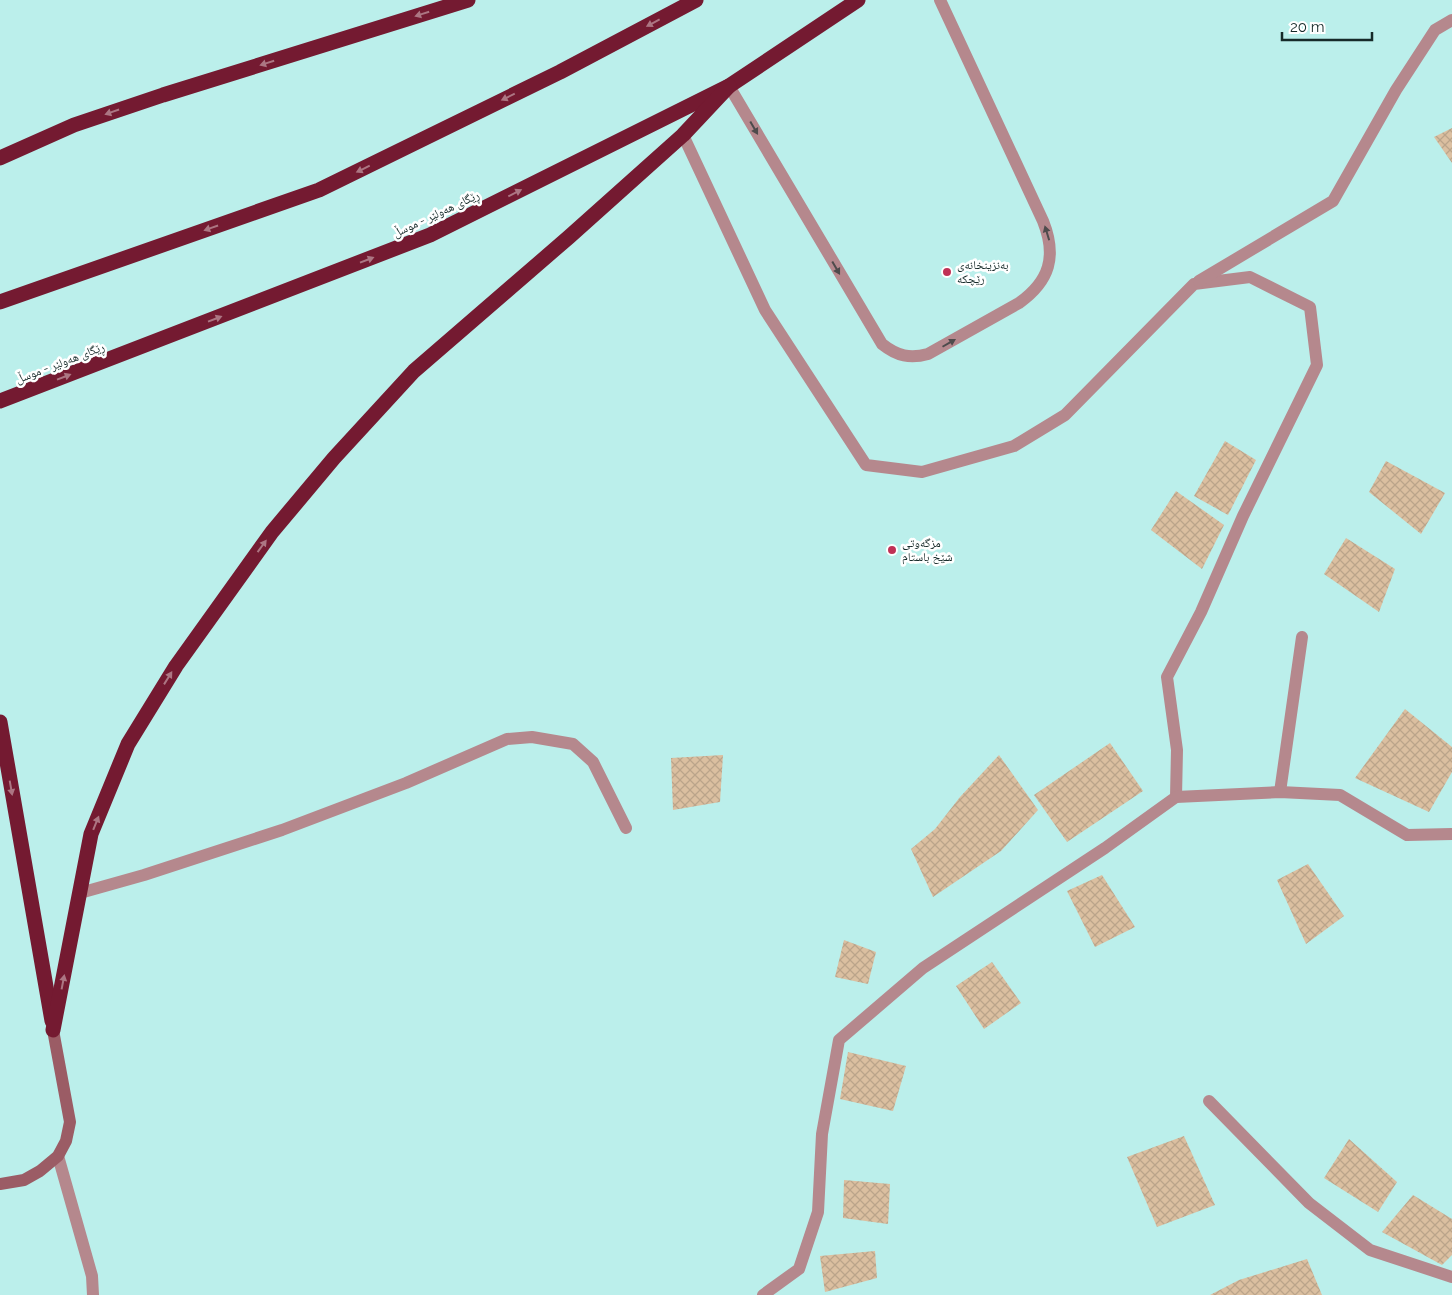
<svg xmlns="http://www.w3.org/2000/svg" width="1452" height="1295" viewBox="0 0 1452 1295" font-family="Raleway,'Noto Naskh Arabic',sans-serif">
	<defs>
		<pattern id="building-cross-hatch" width="8" height="8" patternUnits="userSpaceOnUse" patternTransform="scale(1.25)"><rect width="8" height="8" fill="#dbbfa0"/><path d="M0 0l8 8M0 8l8-8" fill="none" stroke="#bba48a"/></pattern>
	</defs>
	<rect width="100%" height="100%" fill="#bbefeb"/>
	<g fill="url(#building-cross-hatch)">
		<path d="M 1452,128 L 1452,163 L 1434,137 Z"/>
		<path d="M 1225,441 L 1256,460 L 1228,515 L 1194,496 Z"/>
		<path d="M 1386,461 L 1445,493 L 1421,534 L 1369,492 Z"/>
		<path d="M 1176,491 L 1224,525 L 1202,569 L 1151,530 Z"/>
		<path d="M 1346,538 L 1395,569 L 1379,612 L 1324,574 Z"/>
		<path d="M 1405,709 L 1452,747 L 1452,772 L 1429,812 L 1355,778 Z"/>
		<path d="M 1110,743 L 1143,791 L 1067,842 L 1034,795 Z"/>
		<path d="M 723,755 L 720,802 L 673,810 L 671,758 Z"/>
		<path d="M 999,755 L 1038,810 L 1001,851 L 933,897 L 911,849 L 935,829 L 960,797 Z"/>
		<path d="M 1308,864 L 1344,916 L 1306,944 L 1277,880 Z"/>
		<path d="M 1102,875 L 1135,927 L 1095,947 L 1067,891 Z"/>
		<path d="M 844,940 L 876,952 L 868,984 L 835,977 Z"/>
		<path d="M 992,962 L 1021,1003 L 984,1029 L 956,986 Z"/>
		<path d="M 848,1052 L 906,1066 L 893,1111 L 840,1099 Z"/>
		<path d="M 1184,1136 L 1215,1205 L 1157,1227 L 1127,1157 Z"/>
		<path d="M 1349,1139 L 1397,1182 L 1378,1212 L 1324,1178 Z"/>
		<path d="M 844,1180 L 890,1184 L 888,1224 L 843,1218 Z"/>
		<path d="M 1413,1195 L 1452,1219 L 1452,1255 L 1442,1265 L 1382,1232 Z"/>
		<path d="M 875,1251 L 877,1278 L 825,1292 L 820,1256 Z"/>
		<path d="M 1307,1259 L 1322,1295 L 1210,1295 L 1239,1280 Z"/>
	</g>
	<g fill="none" stroke-linecap="round" stroke-linejoin="round">
		<path stroke="#b5888d" stroke-width="12" d="M 729,86 L 882,344 C 897,356 910,359 928,354 L 1019,303 C 1050,281 1057,256 1043,221 L 940,0"/>
		<g stroke="#b5888d" stroke-width="12">
			<path d="M 683,135 L 765,310 L 866,465 L 922,472 L 1014,446 L 1065,415 L 1194,284 L 1250,277 L 1310,307 L 1317,365 L 1243,516 L 1201,612 L 1167,677 L 1177,750 L 1176,797 L 1105,848 L 923,968 L 839,1040 L 822,1134 L 818,1212 L 799,1269 L 763,1295"/>
			<path d="M 1199,281 L 1333,201 L 1396,90 L 1435,30 L 1452,20"/>
			<path d="M 1280,792 L 1302,637"/>
			<path d="M 1176,797 L 1280,792 L 1340,795 L 1407,835 L 1452,834"/>
			<path d="M 80,893 L 144,875 L 282,830 L 406,783 L 507,739 L 532,737 L 573,744 L 593,762 L 626,828"/>
			<path d="M 1209,1101 L 1309,1203 L 1370,1250 L 1452,1277"/>
			<path d="M 58,1156 L 92,1276 L 93,1295"/>
		</g>
		<path stroke="#9b5c65" stroke-width="12" d="M 0,1184 L 24,1180 L 40,1171 L 58,1156 L 66,1141 L 70,1122 L 53,1030"/>
		<g stroke="#741a31" stroke-width="15">
			<path d="M 0,158 L 74,125 L 163,95 L 468,0"/>
			<path d="M 0,302 L 319,190 L 560,72 L 696,0"/>
			<path d="M 0,401 L 430,235 L 729,86 L 858,0"/>
			<path d="M 0,722 L 52,1021"/>
			<path d="M 53,1030 L 91,834 L 128,744 L 176,666 L 272,532 L 334,458 L 414,371 L 569,237 L 683,135 L 729,86"/>
		</g>
	</g>
	<defs><path id="oneway-solid" d="M-6-.8H1V-3.2L6.5 0L1 3.2V.8H-6Z" transform="scale(1.25)"/></defs>
	<g fill="#ac7683">
		<use href="#oneway-solid" transform="translate(422 14) rotate(163)"/>
		<use href="#oneway-solid" transform="translate(653 23) rotate(152)"/>
		<use href="#oneway-solid" transform="translate(267 63) rotate(163)"/>
		<use href="#oneway-solid" transform="translate(508 97) rotate(154)"/>
		<use href="#oneway-solid" transform="translate(112 112) rotate(161)"/>
		<use href="#oneway-solid" transform="translate(363 169) rotate(154)"/>
		<use href="#oneway-solid" transform="translate(515 193) rotate(-27)"/>
		<use href="#oneway-solid" transform="translate(211 228) rotate(161)"/>
		<use href="#oneway-solid" transform="translate(367 260) rotate(-21)"/>
		<use href="#oneway-solid" transform="translate(215 319) rotate(-21)"/>
		<use href="#oneway-solid" transform="translate(64 377) rotate(-21)"/>
		<use href="#oneway-solid" transform="translate(262 546) rotate(-54)"/>
		<use href="#oneway-solid" transform="translate(168 678) rotate(-58)"/>
		<use href="#oneway-solid" transform="translate(11 788) rotate(80)"/>
		<use href="#oneway-solid" transform="translate(96 823) rotate(-68)"/>
		<use href="#oneway-solid" transform="translate(63 982) rotate(-79)"/>
	</g>
	<g fill="#4e4b4c">
		<use href="#oneway-solid" transform="translate(754 128) rotate(60)"/>
		<use href="#oneway-solid" transform="translate(1047 233) rotate(-107)"/>
		<use href="#oneway-solid" transform="translate(836 268) rotate(60)"/>
		<use href="#oneway-solid" transform="translate(949 343) rotate(-30)"/>
	</g>
	<g fill="#c03156" stroke="#fff" stroke-width="2">
		<circle cx="947" cy="272" r="5"/>
		<circle cx="892" cy="550" r="5"/>
	</g>
	<g text-anchor="middle" dominant-baseline="central" stroke-width="5" stroke-linejoin="round" paint-order="stroke">
		<g font-size="12" fill="#162a29" stroke="#fff">
			<text transform="translate(436 214) rotate(-25)">ڕێگای هەولێر - موسڵ</text>
			<text transform="translate(60 363) rotate(-21)">ڕێگای هەولێر - موسڵ</text>
		</g>
		<g font-size="12" fill="#162a29" stroke="#fff" text-anchor="start">
			<text x="957" y="265">بەنزینخانەی<tspan x="957" dy="14">رێچکە</tspan></text>
			<text x="902" y="543">مزگەوتی<tspan x="902" dy="14">شێخ باستام</tspan></text>
		</g>
	</g>
	<path d="M1282 32v8h90v-8" fill="none" stroke="#162a29" stroke-width="2.5"/>
	<text x="1290" y="32" font-size="15" fill="#162a29" stroke="#ffffff" stroke-width="4" paint-order="stroke">20 m</text>
</svg>
